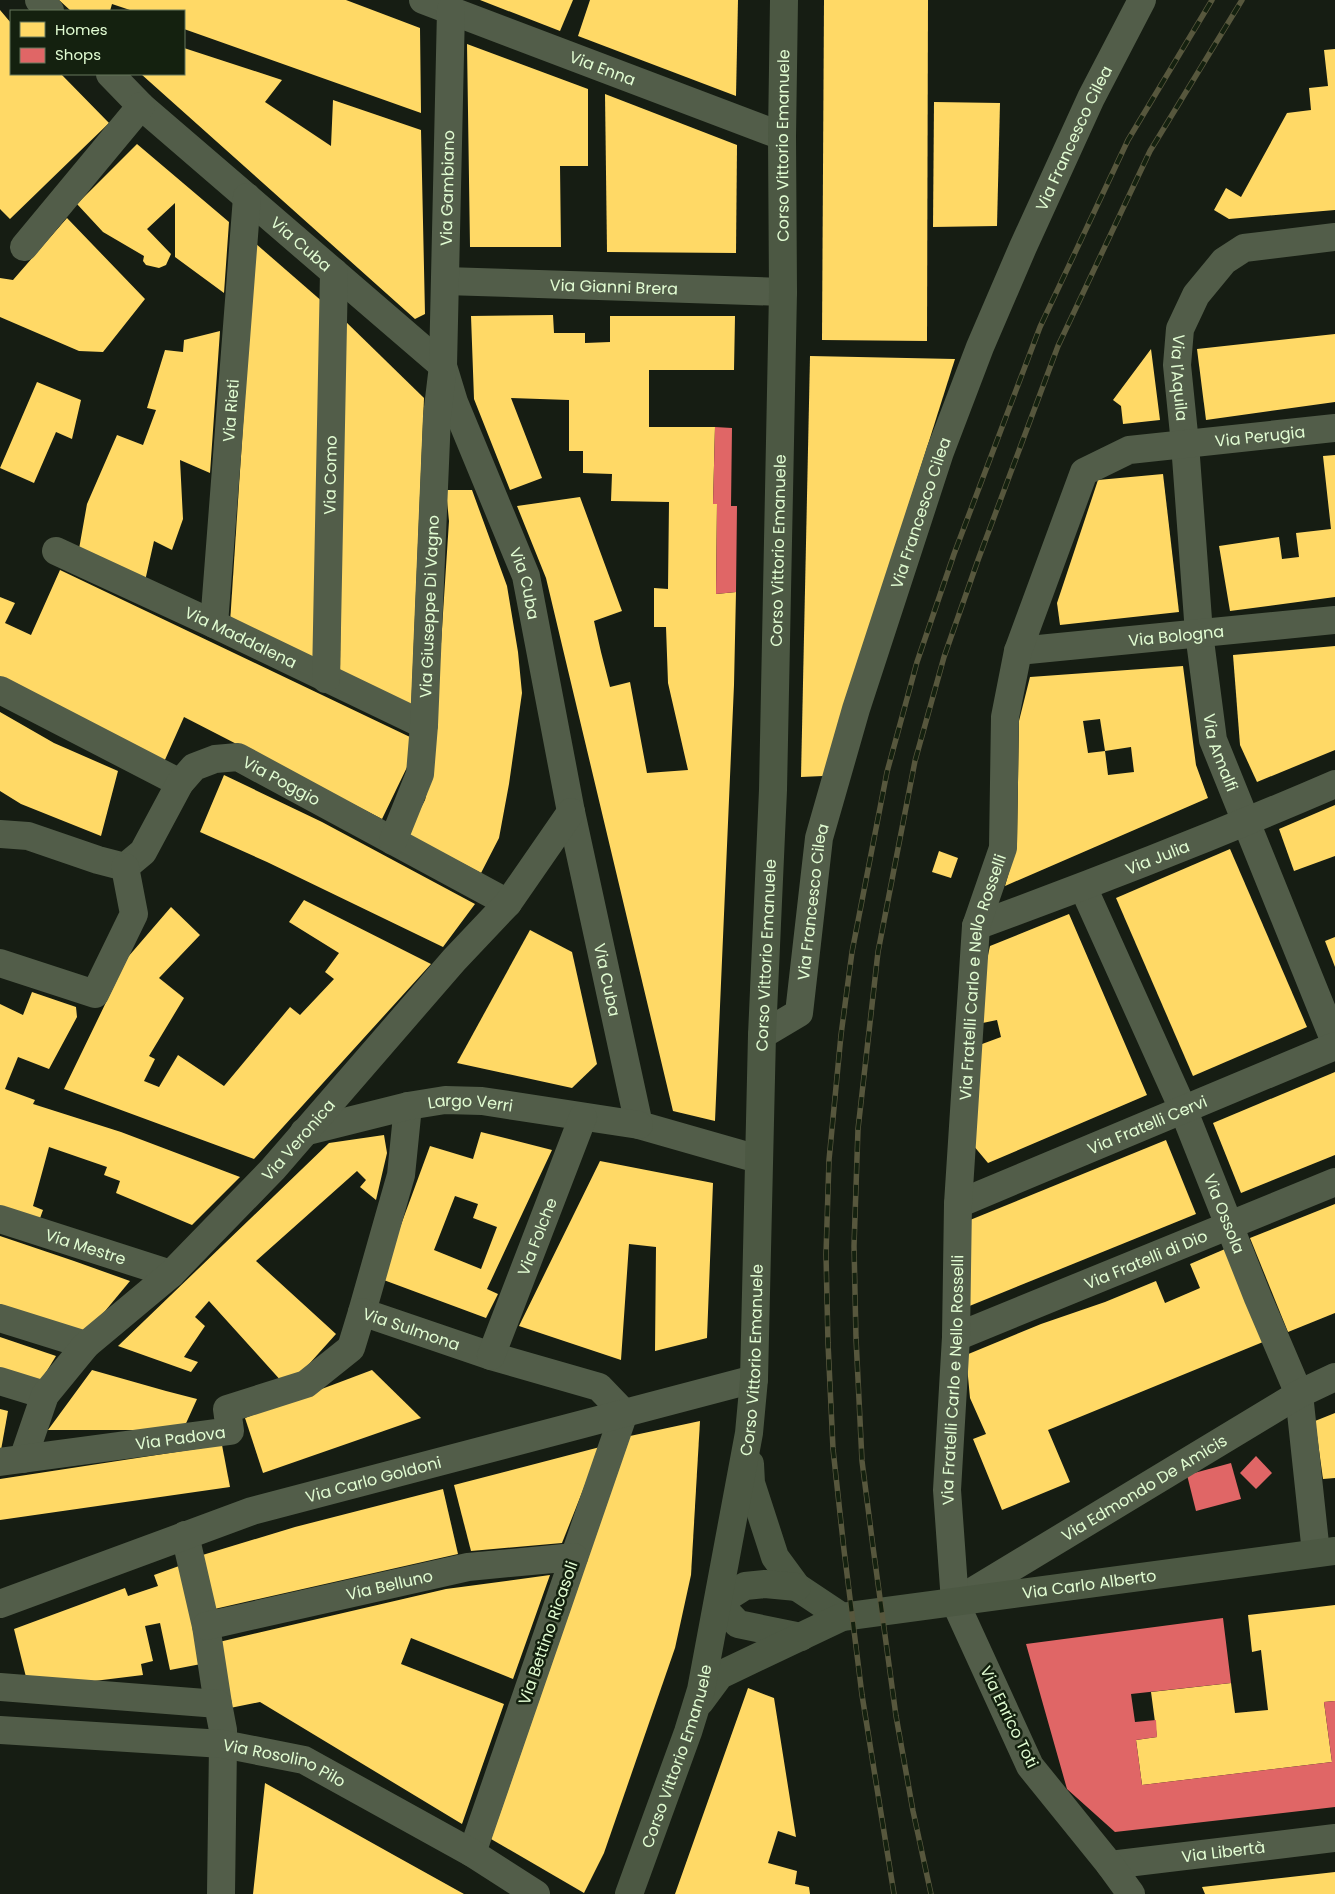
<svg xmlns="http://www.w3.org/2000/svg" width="1335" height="1894" viewBox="0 0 1335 1894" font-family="Poppins,sans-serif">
	<rect width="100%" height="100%" fill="#161d13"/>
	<g fill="#ffd966" fill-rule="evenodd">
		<path d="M 59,0 L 346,0 L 420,28 L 421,113 L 184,29 L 184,11 L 133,11 L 112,4 L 110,11 L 71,11 Z"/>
		<path d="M 480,0 L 573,0 L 560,31 Z"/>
		<path d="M 590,0 L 738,0 L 736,96 L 578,36 Z"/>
		<path d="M 824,0 L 928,0 L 927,341 L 822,340 Z"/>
		<path d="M 0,10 L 11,23 L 11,74 L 61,74 L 109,123 L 10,219 L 0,209 Z"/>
		<path d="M 467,44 L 588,89 L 588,166 L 560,166 L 561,247 L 470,247 Z"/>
		<path d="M 184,48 L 282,80 L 265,102 L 331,146 L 333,100 L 421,130 L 425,314 L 415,319 L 141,74 L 184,74 Z"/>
		<path d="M 1335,49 L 1335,210 L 1229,219 L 1214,210 L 1226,188 L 1241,197 L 1287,113 L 1311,110 L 1309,88 L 1328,86 L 1324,50 Z"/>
		<path d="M 605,94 L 737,145 L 736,253 L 607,252 Z"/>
		<path d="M 934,102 L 1000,103 L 997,226 L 933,227 Z"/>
		<path d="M 137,144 L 229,222 L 224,293 L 175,257 L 175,203 L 147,229 L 171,254 L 166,265 L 159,268 L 146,265 L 143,261 L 144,256 L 103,232 L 77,204 Z"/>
		<path d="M 67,218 L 145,299 L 103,352 L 79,351 L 0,317 L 0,278 L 13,280 Z"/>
		<path d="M 255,243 L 324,303 L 314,663 L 230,623 Z"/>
		<path d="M 553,315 L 554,333 L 585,333 L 585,343 L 610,342 L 610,316 L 735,316 L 734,370 L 649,370 L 649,427 L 715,427 L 713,504 L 717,504 L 716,594 L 736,592 L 734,685 L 715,1121 L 673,1111 L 546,578 L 517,506 L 580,497 L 622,611 L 594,621 L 601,652 L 610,687 L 630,682 L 647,773 L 688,770 L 668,683 L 666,627 L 654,627 L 654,588 L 668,589 L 669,502 L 611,501 L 612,474 L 583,473 L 583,451 L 569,451 L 569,400 L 511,398 L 542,478 L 510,490 L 474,399 L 471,316 Z"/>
		<path d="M 343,319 L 424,398 L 411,711 L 340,677 Z"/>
		<path d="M 220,331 L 210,473 L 180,460 L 183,519 L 172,550 L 154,541 L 145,581 L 79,549 L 87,504 L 117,435 L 143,445 L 156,410 L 147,408 L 165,350 L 183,352 L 184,340 Z"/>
		<path d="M 1335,334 L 1335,402 L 1206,420 L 1197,349 Z"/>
		<path d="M 1151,349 L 1160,420 L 1123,424 L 1121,406 L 1113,400 Z"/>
		<path d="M 810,356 L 955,359 L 823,776 L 801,777 Z"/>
		<path d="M 37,382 L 81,400 L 72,439 L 56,432 L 34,483 L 0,468 Z"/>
		<path d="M 1335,455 L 1335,597 L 1230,611 L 1219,546 L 1279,537 L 1282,559 L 1299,557 L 1296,533 L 1331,529 L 1323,456 Z"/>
		<path d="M 1163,474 L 1179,612 L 1060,625 L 1057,603 L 1098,480 Z"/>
		<path d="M 446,490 L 472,490 L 507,586 L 518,652 L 522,693 L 509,784 L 499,838 L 481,873 L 407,834 L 425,800 L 433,767 L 449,521 Z"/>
		<path d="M 60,570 L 410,737 L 409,763 L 382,819 L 184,717 L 164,762 L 0,680 L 0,597 L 15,603 L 5,623 L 31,635 Z"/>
		<path d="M 1335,646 L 1335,750 L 1257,782 L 1240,745 L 1233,655 Z"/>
		<path d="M 1183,666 L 1196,765 L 1208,798 L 1005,886 L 1017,844 L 1019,721 L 1030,677 ZM 1100,719 L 1105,751 L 1131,747 L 1134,772 L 1108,775 L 1105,751 L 1088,753 L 1083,721 Z"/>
		<path d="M 0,712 L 54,743 L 118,771 L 101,836 L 21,804 L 0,791 Z"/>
		<path d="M 224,775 L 322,822 L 475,904 L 443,947 L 267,862 L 200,832 Z"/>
		<path d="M 1335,805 L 1335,856 L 1294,871 L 1279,829 Z"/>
		<path d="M 1230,849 L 1307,1027 L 1193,1076 L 1116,898 Z"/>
		<path d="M 939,851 L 958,858 L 951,878 L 932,872 Z"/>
		<path d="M 304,900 L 431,964 L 254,1159 L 64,1089 L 128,957 L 171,907 L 200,935 L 159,978 L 184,998 L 149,1056 L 155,1059 L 144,1081 L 159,1087 L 178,1055 L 224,1086 L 290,1007 L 300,1015 L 334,979 L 325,972 L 339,953 L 289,922 Z"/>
		<path d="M 1069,914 L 1147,1095 L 988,1163 L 973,1145 L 974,1047 L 1001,1037 L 997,1020 L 973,1025 L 990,946 Z"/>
		<path d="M 530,930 L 572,952 L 597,1064 L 572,1088 L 457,1063 Z"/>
		<path d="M 1335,937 L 1335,967 L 1325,941 Z"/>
		<path d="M 32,992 L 76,1007 L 77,1017 L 49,1069 L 18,1057 L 5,1089 L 35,1100 L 33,1104 L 121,1132 L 240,1177 L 192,1225 L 116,1193 L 120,1181 L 104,1175 L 107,1167 L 49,1147 L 33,1206 L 43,1210 L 39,1221 L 0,1218 L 0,1004 L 23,1015 Z"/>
		<path d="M 1335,1072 L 1335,1155 L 1241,1193 L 1213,1123 Z"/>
		<path d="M 481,1132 L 552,1150 L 487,1289 L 498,1294 L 486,1318 L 381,1279 L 430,1146 L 473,1159 ZM 455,1196 L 478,1204 L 473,1218 L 497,1227 L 481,1269 L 434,1250 Z"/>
		<path d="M 384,1135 L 387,1153 L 376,1200 L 360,1187 L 366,1180 L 357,1171 L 256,1261 L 336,1334 L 292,1383 L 283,1383 L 209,1301 L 195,1317 L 205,1326 L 184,1357 L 198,1362 L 191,1372 L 118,1346 L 329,1143 Z"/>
		<path d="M 1166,1140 L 1196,1214 L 967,1307 L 970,1220 Z"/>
		<path d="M 600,1161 L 713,1183 L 707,1338 L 655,1351 L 656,1247 L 629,1244 L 621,1360 L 519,1326 Z"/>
		<path d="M 1335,1204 L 1335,1313 L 1288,1332 L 1250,1238 Z"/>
		<path d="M 0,1236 L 74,1261 L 130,1281 L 86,1334 L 0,1304 Z"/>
		<path d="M 1225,1249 L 1263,1342 L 1048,1430 L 1070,1482 L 1002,1510 L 973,1439 L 986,1434 L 970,1398 L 966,1355 L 1041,1324 L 1105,1302 L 1156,1281 L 1165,1303 L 1200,1288 L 1190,1264 Z"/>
		<path d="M 0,1337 L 56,1356 L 37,1387 L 0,1375 Z"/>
		<path d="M 92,1370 L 166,1391 L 197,1399 L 183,1430 L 48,1430 Z"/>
		<path d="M 372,1370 L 421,1418 L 263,1473 L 245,1418 Z"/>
		<path d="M 0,1409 L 8,1411 L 1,1450 L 0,1450 Z"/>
		<path d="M 1335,1413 L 1335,1478 L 1323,1479 L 1315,1421 Z"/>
		<path d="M 700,1421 L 691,1575 L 675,1648 L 604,1853 L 584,1893 L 491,1839 L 630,1436 Z"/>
		<path d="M 222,1445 L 230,1487 L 0,1520 L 0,1479 Z"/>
		<path d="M 600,1447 L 562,1543 L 471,1551 L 454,1485 Z"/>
		<path d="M 443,1489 L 458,1554 L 210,1610 L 196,1557 L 295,1527 Z"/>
		<path d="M 179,1566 L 201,1664 L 170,1670 L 160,1623 L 145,1626 L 153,1661 L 141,1664 L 143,1675 L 94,1681 L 26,1677 L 14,1629 L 125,1588 L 128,1596 L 158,1586 L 154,1575 Z"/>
		<path d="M 550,1575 L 513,1679 L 411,1638 L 401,1664 L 504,1704 L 462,1824 L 260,1702 L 230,1708 L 219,1642 L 446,1589 Z"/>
		<path d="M 1335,1605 L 1335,1701 L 1324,1702 L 1332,1762 L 1142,1785 L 1136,1740 L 1157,1737 L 1151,1692 L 1231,1683 L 1235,1713 L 1268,1710 L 1261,1650 L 1252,1652 L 1248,1615 Z"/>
		<path d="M 748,1688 L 774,1698 L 796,1837 L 778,1831 L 768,1863 L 797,1871 L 795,1884 L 809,1887 L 810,1894 L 675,1894 Z"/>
		<path d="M 265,1783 L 392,1854 L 464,1894 L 253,1894 Z"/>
		<path d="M 1335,1872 L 1335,1894 L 1205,1894 L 1202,1887 Z"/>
	</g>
	<g fill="#e06666">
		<path d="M 715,427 L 732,428 L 731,506 L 737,506 L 736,592 L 716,594 L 717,504 L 713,504 Z"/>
		<path d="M 1256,1456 L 1272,1473 L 1256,1489 L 1240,1473 Z"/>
		<path d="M 1231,1463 L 1241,1499 L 1196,1511 L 1187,1475 Z"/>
		<path d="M 1223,1618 L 1231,1683 L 1131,1694 L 1135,1722 L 1156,1720 L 1157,1737 L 1136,1740 L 1142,1785 L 1332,1762 L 1324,1702 L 1335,1701 L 1335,1807 L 1115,1832 L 1067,1789 L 1026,1644 Z"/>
	</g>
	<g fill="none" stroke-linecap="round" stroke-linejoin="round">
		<g stroke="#525d49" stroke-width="28">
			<path d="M 39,0 L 50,11"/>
			<path id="s1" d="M 423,0 L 782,136"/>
			<path id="s2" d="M 110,74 L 141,106 L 443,366 L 454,402 L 526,576 L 571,812 L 639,1125 L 758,1159"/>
			<path id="s3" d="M 1335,237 L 1244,248 L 1224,261 L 1196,295 L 1180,329 L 1177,365 L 1185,444 L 1199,633 L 1213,740 L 1335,1042"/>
			<path d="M 24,247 L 141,106"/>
			<path id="s4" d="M 445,281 L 783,292"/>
			<path id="s5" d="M 56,551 L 214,624 L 424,725"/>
			<path id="s6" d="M 214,624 L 247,197"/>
			<path id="s7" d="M 1018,651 L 1335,620"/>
			<path id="s8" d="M 326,679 L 334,272"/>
			<path d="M 0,690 L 180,783"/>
			<path id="s9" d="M 0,834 L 28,836 L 98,860 L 125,867 L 143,852 L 180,783 L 194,767 L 215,759 L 238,757 L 508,903"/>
			<path id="s10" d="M 393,841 L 420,774 L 424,725 L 437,416 L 443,366 L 451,10"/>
			<path id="s11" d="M 1083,887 L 1183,1109 L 1258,1298 L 1299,1394 L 1316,1553"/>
			<path id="s12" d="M 976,926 C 1097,882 1217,835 1335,784"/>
			<path d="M 0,963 L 95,994 L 134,914 L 125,867"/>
			<path id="s13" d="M 762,1035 L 799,1013 L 819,838 L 856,709 L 940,452 L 980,347 L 1023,247 L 1091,98 L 1142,0"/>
			<path id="s14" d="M 408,1106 L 401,1175 L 362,1312 L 491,1356 L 599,1387 L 624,1413 L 472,1853"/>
			<path id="s15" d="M 304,1132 L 408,1106 L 445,1100 L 482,1101 L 639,1125"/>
			<path id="s16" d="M 958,1204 L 1335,1046"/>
			<path id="s17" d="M 0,1219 L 171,1274"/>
			<path d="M 0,1318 L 86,1345"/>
			<path id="s18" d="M 956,1337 L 1335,1182"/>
			<path id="s19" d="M 491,1356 L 583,1117"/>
			<path d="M 0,1381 L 45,1395"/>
			<path id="s20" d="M 23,1459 L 45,1395 L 86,1345 L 171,1274 L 273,1169 L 454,960 L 508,903 L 571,812"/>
			<path id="s21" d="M 0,1462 L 230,1431 L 227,1409 L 306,1384 L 351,1348 L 362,1312"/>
			<path d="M 185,1535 L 206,1626 L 218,1704"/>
			<path id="s22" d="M 955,1602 L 1299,1394 L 1335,1377"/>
			<path id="s23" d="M 0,1604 L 252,1511 L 754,1379"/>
			<path id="s24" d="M 206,1626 L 468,1567 L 574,1557"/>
			<path d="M 0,1687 L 218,1704 L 223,1730 L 223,1744 L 221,1894"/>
			<path id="s25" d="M 1110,1865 L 1335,1838"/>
			<path id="s26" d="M 1131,1894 L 1110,1865 L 1030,1766 L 955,1602 L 947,1490 L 956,1337 L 958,1204 L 976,926 L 1003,848 L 1005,717 L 1018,651 L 1084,472 L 1129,450 L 1335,428"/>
		</g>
		<path stroke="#525d49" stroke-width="28" id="s27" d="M 0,1730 L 223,1744 L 304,1760 L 472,1853 L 536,1894"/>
		<g stroke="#4c5843" stroke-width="28">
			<path d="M 750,1464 L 751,1483 L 775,1557 L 797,1587 L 842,1617"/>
			<path d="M 797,1587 L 765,1584 L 745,1586 L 718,1603 L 738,1624 L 801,1637"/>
			<path id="s28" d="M 700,1702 L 720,1675 L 842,1617 L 1335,1551"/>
			<path id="s29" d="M 629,1894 L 688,1732 L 701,1690 L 749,1433 L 754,1379 L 762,1035 L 773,790 L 783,292 L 782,136 L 784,0"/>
		</g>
		<defs>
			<g id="rail">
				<path d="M 894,1894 L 862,1695 L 844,1550 L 833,1449 L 828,1343 L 826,1254 L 829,1160 L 841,1035 L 852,952 L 887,772 L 917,662 L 954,554 L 1040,327 L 1128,140 L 1212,0"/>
				<path d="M 931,1894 L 913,1811 L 896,1716 L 873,1547 L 862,1461 L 856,1338 L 854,1246 L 858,1129 L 878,952 L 915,761 L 944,657 L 978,560 L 1058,346 L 1150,151 L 1242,0"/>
			</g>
		</defs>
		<use href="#rail" stroke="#57573d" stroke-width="5.5"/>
		<use href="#rail" stroke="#14210f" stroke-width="4" stroke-dasharray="11" stroke-linecap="butt"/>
	</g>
	<g text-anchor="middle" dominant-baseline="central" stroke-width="5" stroke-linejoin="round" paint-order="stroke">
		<g font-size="16" fill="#e1fcd2" stroke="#14210f">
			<text stroke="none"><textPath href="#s1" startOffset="192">Via Enna</textPath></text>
			<text stroke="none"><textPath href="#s13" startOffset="965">Via Francesco Cilea</textPath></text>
			<text stroke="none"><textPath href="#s29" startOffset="1766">Corso Vittorio Emanuele</textPath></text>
			<text stroke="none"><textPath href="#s10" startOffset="659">Via Gambiano</textPath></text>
			<text stroke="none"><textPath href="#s2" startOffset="256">Via Cuba</textPath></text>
			<text stroke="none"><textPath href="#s4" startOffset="169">Via Gianni Brera</textPath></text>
			<text stroke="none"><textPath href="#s3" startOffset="246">Via l'Aquila</textPath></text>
			<text stroke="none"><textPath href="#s6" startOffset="214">Via Rieti</textPath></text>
			<text stroke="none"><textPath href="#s26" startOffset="1674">Via Perugia</textPath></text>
			<text stroke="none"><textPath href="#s8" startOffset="204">Via Como</textPath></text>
			<text stroke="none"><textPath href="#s13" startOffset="560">Via Francesco Cilea</textPath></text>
			<text stroke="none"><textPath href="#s29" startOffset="1361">Corso Vittorio Emanuele</textPath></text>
			<text stroke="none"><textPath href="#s2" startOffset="676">Via Cuba</textPath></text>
			<text stroke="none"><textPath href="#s10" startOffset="240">Via Giuseppe Di Vagno</textPath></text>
			<text stroke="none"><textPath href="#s7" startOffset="159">Via Bologna</textPath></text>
			<text stroke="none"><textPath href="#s5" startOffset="204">Via Maddalena</textPath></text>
			<text stroke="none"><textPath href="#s3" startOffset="624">Via Amalfi</textPath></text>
			<text stroke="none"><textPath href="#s9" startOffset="348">Via Poggio</textPath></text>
			<text stroke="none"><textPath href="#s12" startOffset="194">Via Julia</textPath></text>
			<text stroke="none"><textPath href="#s13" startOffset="155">Via Francesco Cilea</textPath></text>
			<text stroke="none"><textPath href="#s29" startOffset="956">Corso Vittorio Emanuele</textPath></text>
			<text stroke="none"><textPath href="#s26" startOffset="971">Via Fratelli Carlo e Nello Rosselli</textPath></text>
			<text stroke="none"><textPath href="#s2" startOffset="1081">Via Cuba</textPath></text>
			<text stroke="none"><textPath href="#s15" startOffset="170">Largo Verri</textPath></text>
			<text stroke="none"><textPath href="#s16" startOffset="205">Via Fratelli Cervi</textPath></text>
			<text stroke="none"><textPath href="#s20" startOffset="428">Via Veronica</textPath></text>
			<text stroke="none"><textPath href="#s11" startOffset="356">Via Ossola</textPath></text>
			<text stroke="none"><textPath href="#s19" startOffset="128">Via Folche</textPath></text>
			<text stroke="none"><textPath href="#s17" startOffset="90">Via Mestre</textPath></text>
			<text stroke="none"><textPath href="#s18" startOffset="205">Via Fratelli di Dio</textPath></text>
			<text stroke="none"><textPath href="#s14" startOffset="264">Via Sulmona</textPath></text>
			<text stroke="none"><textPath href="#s29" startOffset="551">Corso Vittorio Emanuele</textPath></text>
			<text stroke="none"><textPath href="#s26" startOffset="566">Via Fratelli Carlo e Nello Rosselli</textPath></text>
			<text stroke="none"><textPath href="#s21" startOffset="182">Via Padova</textPath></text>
			<text stroke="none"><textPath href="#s23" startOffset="394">Via Carlo Goldoni</textPath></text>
			<text stroke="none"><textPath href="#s22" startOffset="221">Via Edmondo De Amicis</textPath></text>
			<text stroke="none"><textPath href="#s24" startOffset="188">Via Belluno</textPath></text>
			<text stroke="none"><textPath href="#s28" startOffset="418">Via Carlo Alberto</textPath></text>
			<text transform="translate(548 1633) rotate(-71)">Via Bettino Ricasoli</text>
			<text transform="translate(1009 1717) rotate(64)">Via Enrico Toti</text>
			<text stroke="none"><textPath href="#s29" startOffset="146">Corso Vittorio Emanuele</textPath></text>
			<text stroke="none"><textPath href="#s27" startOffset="288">Via Rosolino Pilo</textPath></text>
			<text stroke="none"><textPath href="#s25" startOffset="114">Via Libertà</textPath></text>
		</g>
	</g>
	<rect x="10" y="10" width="175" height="65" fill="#14210f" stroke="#66795d"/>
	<rect x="20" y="22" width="25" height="15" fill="#ffd966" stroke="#66795d"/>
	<text x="55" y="35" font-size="15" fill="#e1fcd2">Homes</text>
	<rect x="20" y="48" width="25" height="15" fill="#e06666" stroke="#66795d"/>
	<text x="55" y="60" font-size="15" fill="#e1fcd2">Shops</text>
</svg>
